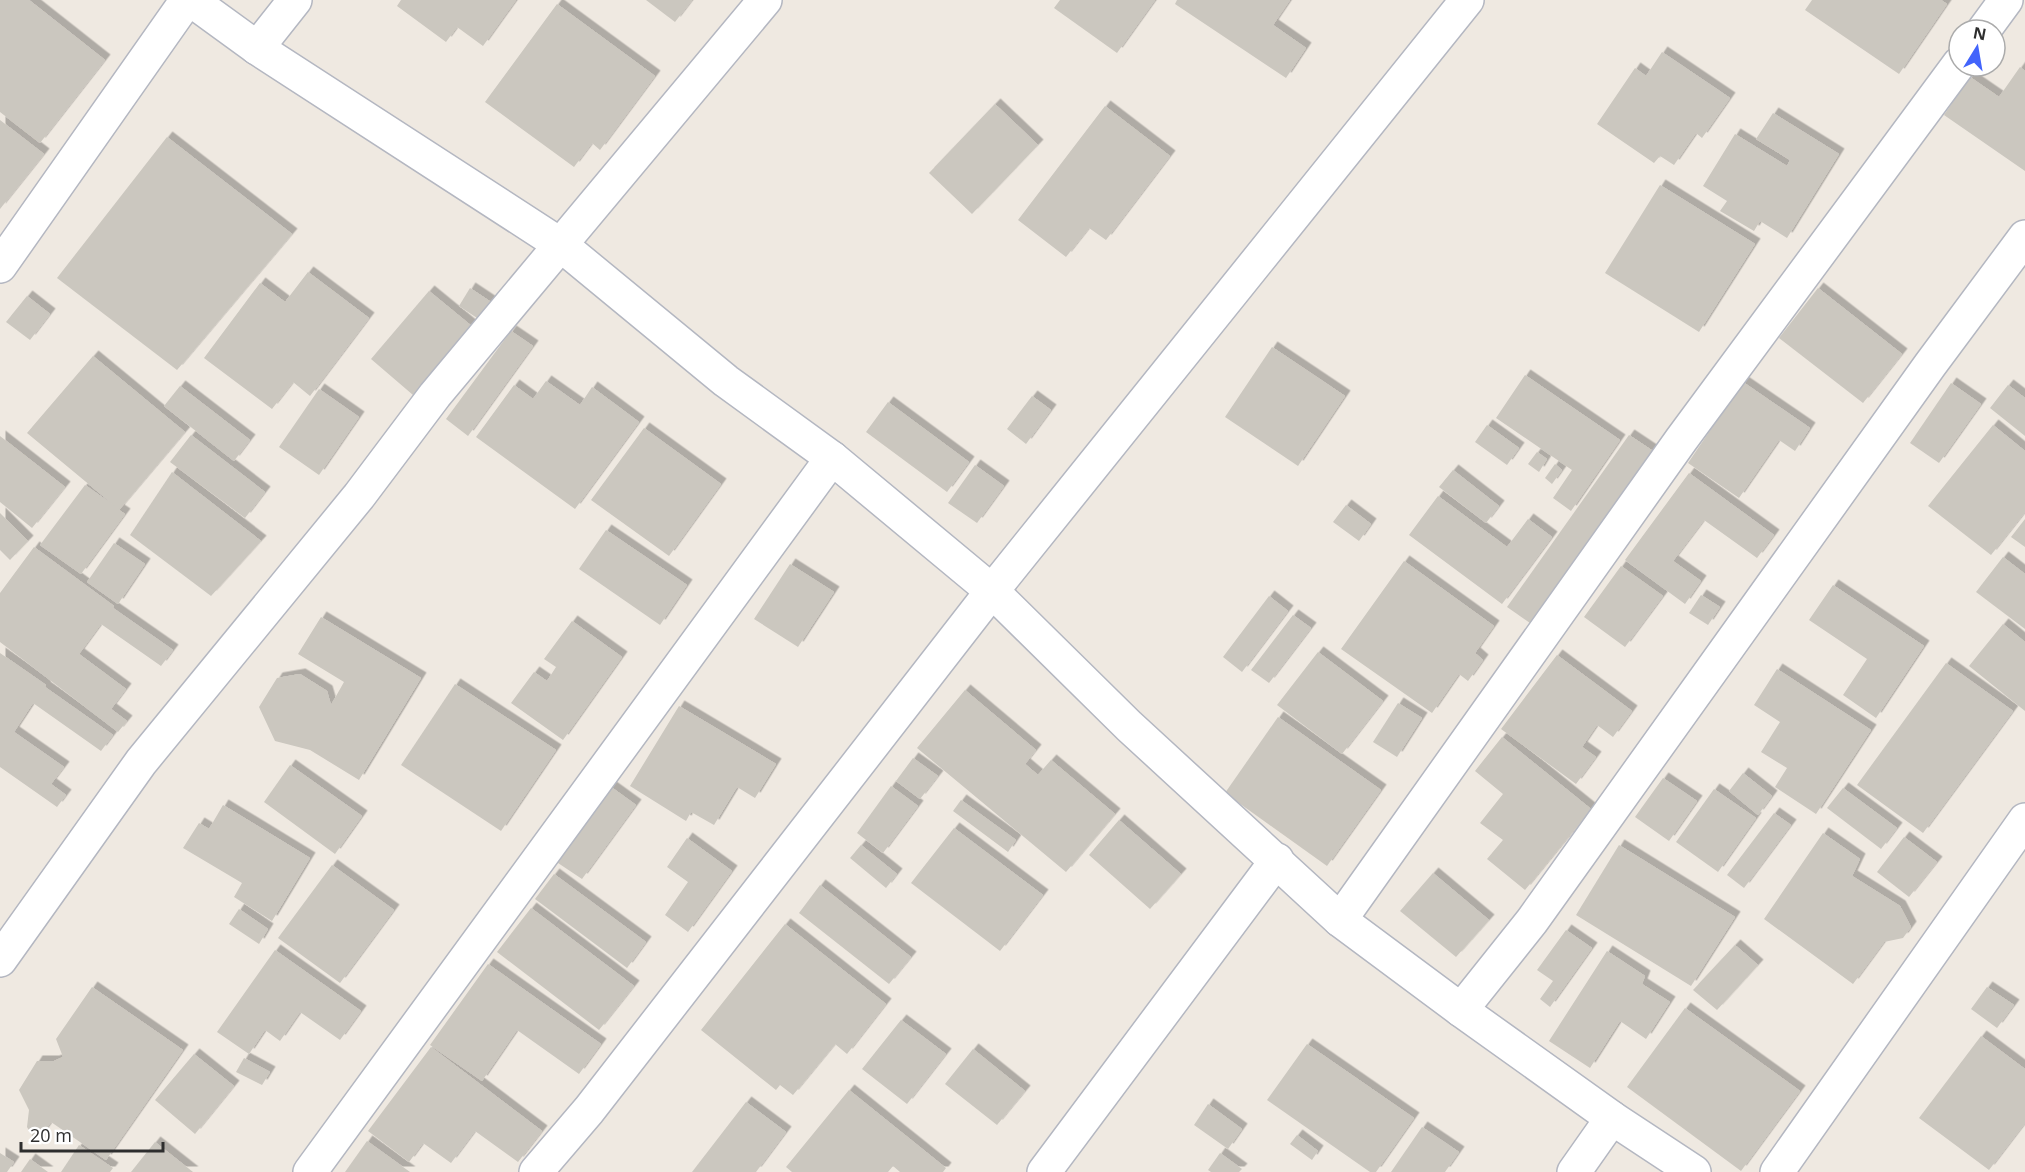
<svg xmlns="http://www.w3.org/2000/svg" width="2025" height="1172" viewBox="0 0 2025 1172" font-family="'Open Sans',sans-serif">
	<defs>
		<filter id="shadow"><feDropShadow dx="5.5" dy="-5.5" stdDeviation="0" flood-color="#0004"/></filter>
	</defs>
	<rect width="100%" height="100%" fill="#efe9e1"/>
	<g fill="#cbc7bf" filter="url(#shadow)">
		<path d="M 0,0 L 29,0 L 105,60 L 40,143 L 0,112 Z"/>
		<path d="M 401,0 L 516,0 L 483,46 L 457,27 L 446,42 L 397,6 Z"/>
		<path d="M 646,0 L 692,0 L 675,22 Z"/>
		<path d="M 1060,0 L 1155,0 L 1117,53 L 1054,8 Z"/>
		<path d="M 1177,0 L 1290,0 L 1273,25 L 1306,48 L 1286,78 L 1175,4 Z"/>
		<path d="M 1812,0 L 1941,0 L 1947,4 L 1899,74 L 1805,10 Z"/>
		<path d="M 557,4 L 655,76 L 600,150 L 592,143 L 574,167 L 485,102 Z"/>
		<path d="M 1662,52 L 1730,98 L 1702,138 L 1696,133 L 1674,165 L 1660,156 L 1654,163 L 1597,124 L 1635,68 L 1646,76 Z"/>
		<path d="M 2020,67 L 2025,71 L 2025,171 L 1944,115 L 1970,77 L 1999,97 Z"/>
		<path d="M 995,104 L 1038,145 L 972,214 L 929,173 Z"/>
		<path d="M 1105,106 L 1170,156 L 1106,240 L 1089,228 L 1066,257 L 1018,220 Z"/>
		<path d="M 1773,113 L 1839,154 L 1787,238 L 1760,221 L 1754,231 L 1720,211 L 1727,201 L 1703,186 L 1735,134 L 1787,166 L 1790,160 L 1756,139 Z"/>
		<path d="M 0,120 L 44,154 L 0,209 Z"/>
		<path d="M 167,137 L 292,234 L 177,370 L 57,278 Z"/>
		<path d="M 1660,185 L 1755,244 L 1699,332 L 1605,273 Z"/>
		<path d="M 308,272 L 369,318 L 310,396 L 293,382 L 272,409 L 204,358 L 260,283 L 285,302 Z"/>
		<path d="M 470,288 L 491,302 L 480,320 L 459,306 Z"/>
		<path d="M 1818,288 L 1902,354 L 1863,403 L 1779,338 Z"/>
		<path d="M 429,291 L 479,332 L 420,401 L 371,359 Z"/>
		<path d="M 27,296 L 50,314 L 30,340 L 6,322 Z"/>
		<path d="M 511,331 L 533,346 L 468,436 L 446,419 Z"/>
		<path d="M 1272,347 L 1345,396 L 1298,466 L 1225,417 Z"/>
		<path d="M 93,356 L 185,432 L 119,510 L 125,514 L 81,574 L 40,545 L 85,485 L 115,506 L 27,433 Z"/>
		<path d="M 1525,375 L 1620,440 L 1571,511 L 1553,498 L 1572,470 L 1496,418 Z"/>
		<path d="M 546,381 L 580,405 L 592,387 L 639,422 L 575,509 L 476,437 L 514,385 L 533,399 Z"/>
		<path d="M 1743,382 L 1810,428 L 1795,451 L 1779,440 L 1739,498 L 1688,463 Z"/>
		<path d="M 1951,383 L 1981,404 L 1939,463 L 1910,443 Z"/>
		<path d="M 2008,385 L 2025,398 L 2025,436 L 1990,408 Z"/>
		<path d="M 180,386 L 250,440 L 234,461 L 164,406 Z"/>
		<path d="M 319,389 L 359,417 L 319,475 L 279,447 Z"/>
		<path d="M 1032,396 L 1051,410 L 1026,444 L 1007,429 Z"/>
		<path d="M 888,402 L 969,462 L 947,492 L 866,432 Z"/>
		<path d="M 1487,425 L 1519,448 L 1507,465 L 1475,442 Z"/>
		<path d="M 1993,425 L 2025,451 L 2025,512 L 1991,555 L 1928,506 Z"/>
		<path d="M 644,428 L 721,484 L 669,556 L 591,500 Z"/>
		<path d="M 191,435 L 265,492 L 245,518 L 170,462 Z"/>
		<path d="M 1629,435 L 1653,451 L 1530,623 L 1507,607 Z"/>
		<path d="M 0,436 L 65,487 L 32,528 L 0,502 Z"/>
		<path d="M 1537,452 L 1547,459 L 1539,472 L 1528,464 Z"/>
		<path d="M 1555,464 L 1562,470 L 1552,484 L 1545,478 Z"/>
		<path d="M 975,465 L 1004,486 L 977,523 L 948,503 Z"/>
		<path d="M 1453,470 L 1499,506 L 1486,523 L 1439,487 Z"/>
		<path d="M 172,472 L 261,541 L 211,596 L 130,535 Z"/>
		<path d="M 1689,473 L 1774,535 L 1757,558 L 1704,520 L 1673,561 L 1701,581 L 1685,604 L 1625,560 Z"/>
		<path d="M 1438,496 L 1507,547 L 1528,519 L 1552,537 L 1502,604 L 1409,535 Z"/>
		<path d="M 1346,505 L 1371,524 L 1359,541 L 1333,522 Z"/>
		<path d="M 0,513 L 28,541 L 10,560 L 0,550 Z"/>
		<path d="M 2025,519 L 2025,547 L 2011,537 Z"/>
		<path d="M 606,530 L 687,585 L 660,625 L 579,569 Z"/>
		<path d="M 114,543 L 145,564 L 118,604 L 87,582 Z"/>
		<path d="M 34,547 L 114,606 L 113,608 L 173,650 L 161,666 L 101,624 L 79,654 L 126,689 L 111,709 L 127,721 L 118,732 L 0,642 L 0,593 Z"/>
		<path d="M 2003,557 L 2025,574 L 2025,629 L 1976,592 Z"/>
		<path d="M 1404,561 L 1494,626 L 1475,653 L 1483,660 L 1468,681 L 1459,674 L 1432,713 L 1341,649 Z"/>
		<path d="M 790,564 L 834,592 L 798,647 L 754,619 Z"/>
		<path d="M 1621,566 L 1663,596 L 1625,647 L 1584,617 Z"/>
		<path d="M 1833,585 L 1924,646 L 1876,718 L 1843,695 L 1867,659 L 1809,620 Z"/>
		<path d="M 1701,595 L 1720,607 L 1708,625 L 1689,613 Z"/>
		<path d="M 1269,596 L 1288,611 L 1242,672 L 1223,657 Z"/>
		<path d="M 1293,615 L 1311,628 L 1269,683 L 1251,670 Z"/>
		<path d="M 321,617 L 421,678 L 359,780 L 310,750 L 275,741 L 259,707 L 277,678 L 300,674 L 327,691 L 331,705 L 344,682 L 298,654 Z"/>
		<path d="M 572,621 L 622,657 L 563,740 L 511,703 L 534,672 L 547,681 L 556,667 L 544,659 Z"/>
		<path d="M 2003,624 L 2025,642 L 2025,711 L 1969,666 Z"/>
		<path d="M 1318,652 L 1383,701 L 1342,754 L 1277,705 Z"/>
		<path d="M 0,653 L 46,685 L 45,687 L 113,735 L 101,751 L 33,703 L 14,732 L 64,767 L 51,784 L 66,795 L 57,807 L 0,767 Z"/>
		<path d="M 1557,655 L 1632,711 L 1613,737 L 1597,725 L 1582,747 L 1596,757 L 1576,784 L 1501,729 Z"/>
		<path d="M 1946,663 L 2013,711 L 1923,833 L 1857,785 Z"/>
		<path d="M 1777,669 L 1871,730 L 1816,814 L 1775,787 L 1787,768 L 1761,752 L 1780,722 L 1754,705 Z"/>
		<path d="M 455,684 L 556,750 L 501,831 L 401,765 Z"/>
		<path d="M 965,690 L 1036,750 L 1025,764 L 1038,775 L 1051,760 L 1115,814 L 1066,872 L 917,748 Z"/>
		<path d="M 1398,703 L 1422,718 L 1397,757 L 1373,742 Z"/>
		<path d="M 679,706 L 776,764 L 755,798 L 737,787 L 714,825 L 691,812 L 686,821 L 630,786 Z"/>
		<path d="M 1278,717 L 1381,790 L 1327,866 L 1225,793 Z"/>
		<path d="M 1502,737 L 1591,809 L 1525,890 L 1487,859 L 1503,840 L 1480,823 L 1503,794 L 1475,771 Z"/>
		<path d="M 913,758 L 938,776 L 920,799 L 896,781 Z"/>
		<path d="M 290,765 L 362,816 L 335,854 L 264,802 Z"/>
		<path d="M 1743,773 L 1772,796 L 1758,815 L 1729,791 Z"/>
		<path d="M 1663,778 L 1697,801 L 1669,841 L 1635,817 Z"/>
		<path d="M 607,784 L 636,805 L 582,879 L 552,859 Z"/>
		<path d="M 891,786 L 918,806 L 883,853 L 857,833 Z"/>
		<path d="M 1843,788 L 1897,828 L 1881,849 L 1827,808 Z"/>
		<path d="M 1714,789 L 1756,818 L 1718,872 L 1676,842 Z"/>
		<path d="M 961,800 L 1016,840 L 1008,852 L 953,811 Z"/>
		<path d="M 223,805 L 310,858 L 272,921 L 234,897 L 242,883 L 183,848 L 199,823 L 209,829 Z"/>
		<path d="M 1774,813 L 1791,825 L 1744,888 L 1727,875 Z"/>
		<path d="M 1119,820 L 1181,874 L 1150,909 L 1089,855 Z"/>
		<path d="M 954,828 L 1043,895 L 1000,951 L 911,883 Z"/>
		<path d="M 1823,833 L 1860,859 L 1852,876 L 1900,906 L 1911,927 L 1903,938 L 1884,942 L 1853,984 L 1764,919 Z"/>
		<path d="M 1904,837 L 1937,862 L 1909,897 L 1877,872 Z"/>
		<path d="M 687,838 L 732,871 L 688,932 L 665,915 L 688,882 L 667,867 Z"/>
		<path d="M 861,845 L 897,874 L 886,888 L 850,858 Z"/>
		<path d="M 1619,845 L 1735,917 L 1691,986 L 1576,915 Z"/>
		<path d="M 332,865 L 394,910 L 340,983 L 278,938 Z"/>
		<path d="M 1433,873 L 1489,920 L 1456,957 L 1400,911 Z"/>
		<path d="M 554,874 L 646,942 L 627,968 L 535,899 Z"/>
		<path d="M 820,885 L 911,957 L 889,984 L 799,913 Z"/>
		<path d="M 531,908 L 634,986 L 599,1030 L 497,952 Z"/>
		<path d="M 239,909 L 268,929 L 259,944 L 229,924 Z"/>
		<path d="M 785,924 L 886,1004 L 847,1054 L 835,1044 L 793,1095 L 780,1085 L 776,1090 L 701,1030 Z"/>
		<path d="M 1566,930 L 1592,948 L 1550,1007 L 1540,999 L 1553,981 L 1537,970 Z"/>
		<path d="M 1735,945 L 1758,965 L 1717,1010 L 1693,990 Z"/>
		<path d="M 275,950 L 361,1011 L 340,1040 L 300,1012 L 280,1041 L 265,1030 L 249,1054 L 217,1032 Z"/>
		<path d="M 1607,951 L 1645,976 L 1642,984 L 1670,1002 L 1646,1039 L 1620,1021 L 1590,1068 L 1549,1041 Z"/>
		<path d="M 488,964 L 601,1044 L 579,1074 L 517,1030 L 482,1081 L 430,1045 Z"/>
		<path d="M 92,987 L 183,1050 L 106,1160 L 51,1122 L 36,1143 L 27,1127 L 29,1110 L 19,1090 L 37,1061 L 54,1061 L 63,1057 L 56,1039 Z"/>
		<path d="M 1987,987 L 2014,1005 L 1997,1028 L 1971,1009 Z"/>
		<path d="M 1685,1008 L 1800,1091 L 1741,1171 L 1627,1087 Z"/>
		<path d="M 901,1020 L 946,1054 L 907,1104 L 862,1069 Z"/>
		<path d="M 1981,1036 L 2025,1069 L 2025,1123 L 1989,1170 L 1919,1118 Z"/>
		<path d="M 1307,1044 L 1414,1118 L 1376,1172 L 1370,1172 L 1267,1100 Z"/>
		<path d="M 431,1047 L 542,1131 L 518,1162 L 475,1131 L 451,1163 L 423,1143 L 409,1162 L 368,1131 Z"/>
		<path d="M 973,1049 L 1025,1091 L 997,1125 L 945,1084 Z"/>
		<path d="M 194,1054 L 234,1086 L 195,1134 L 155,1100 Z"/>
		<path d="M 244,1058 L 270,1072 L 262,1085 L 236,1072 Z"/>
		<path d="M 849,1090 L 946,1168 L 943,1172 L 900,1172 L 893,1166 L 888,1172 L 792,1172 L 786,1167 Z"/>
		<path d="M 746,1102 L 786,1132 L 756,1172 L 692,1172 Z"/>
		<path d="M 1208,1104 L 1242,1129 L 1228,1149 L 1194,1125 Z"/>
		<path d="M 1422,1127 L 1459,1152 L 1445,1172 L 1391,1172 Z"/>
		<path d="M 1297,1135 L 1318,1151 L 1312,1160 L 1290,1144 Z"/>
		<path d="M 367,1141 L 410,1172 L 345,1172 Z"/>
		<path d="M 155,1142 L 193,1172 L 131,1172 Z"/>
		<path d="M 79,1145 L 113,1168 L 110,1172 L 61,1172 Z"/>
		<path d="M 0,1153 L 14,1162 L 7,1172 L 0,1172 Z"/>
		<path d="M 1220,1153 L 1242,1169 L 1239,1172 L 1211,1172 L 1208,1170 Z"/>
		<path d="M 30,1159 L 48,1172 L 21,1172 Z"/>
	</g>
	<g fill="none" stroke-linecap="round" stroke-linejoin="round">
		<defs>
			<g id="minor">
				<path d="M 191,0 L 257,48 L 561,245 L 726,381 L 832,458 L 992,591 L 1129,726 L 1340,920 L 1461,1010 L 1612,1118 L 1694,1172"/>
				<path d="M 1984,30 L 2006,0"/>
				<path d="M 257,48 L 295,0"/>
				<path d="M 0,266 L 187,0"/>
				<path d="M 1340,920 L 1681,440 L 1959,64"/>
				<path d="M 0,960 L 141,762 L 359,496 L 435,395 L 765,0"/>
				<path d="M 1461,1010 L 1532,921 L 1930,365 L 2025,237"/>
				<path d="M 310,1172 L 832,458"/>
				<path d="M 536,1172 L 589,1110 L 992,591 L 1467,0"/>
				<path d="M 1044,1172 L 1277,860"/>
				<path d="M 1574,1172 L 1612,1118"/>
				<path d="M 1777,1172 L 2025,820"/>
			</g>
		</defs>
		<use href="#minor" stroke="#b4b7c1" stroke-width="36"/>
		<use href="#minor" stroke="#fff" stroke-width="33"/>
	</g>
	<g transform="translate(1977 48) rotate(11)"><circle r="28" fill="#ffffff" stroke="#ababab" stroke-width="1.5"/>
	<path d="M0-4.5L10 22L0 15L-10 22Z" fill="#4264fb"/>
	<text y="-9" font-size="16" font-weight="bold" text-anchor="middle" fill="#2e2e2e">N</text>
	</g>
	<path d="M21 1142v9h142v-9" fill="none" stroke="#2e2e2e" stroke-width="3"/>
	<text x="30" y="1142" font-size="18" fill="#2e2e2e" stroke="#ffffff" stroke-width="4.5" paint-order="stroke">20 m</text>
</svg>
